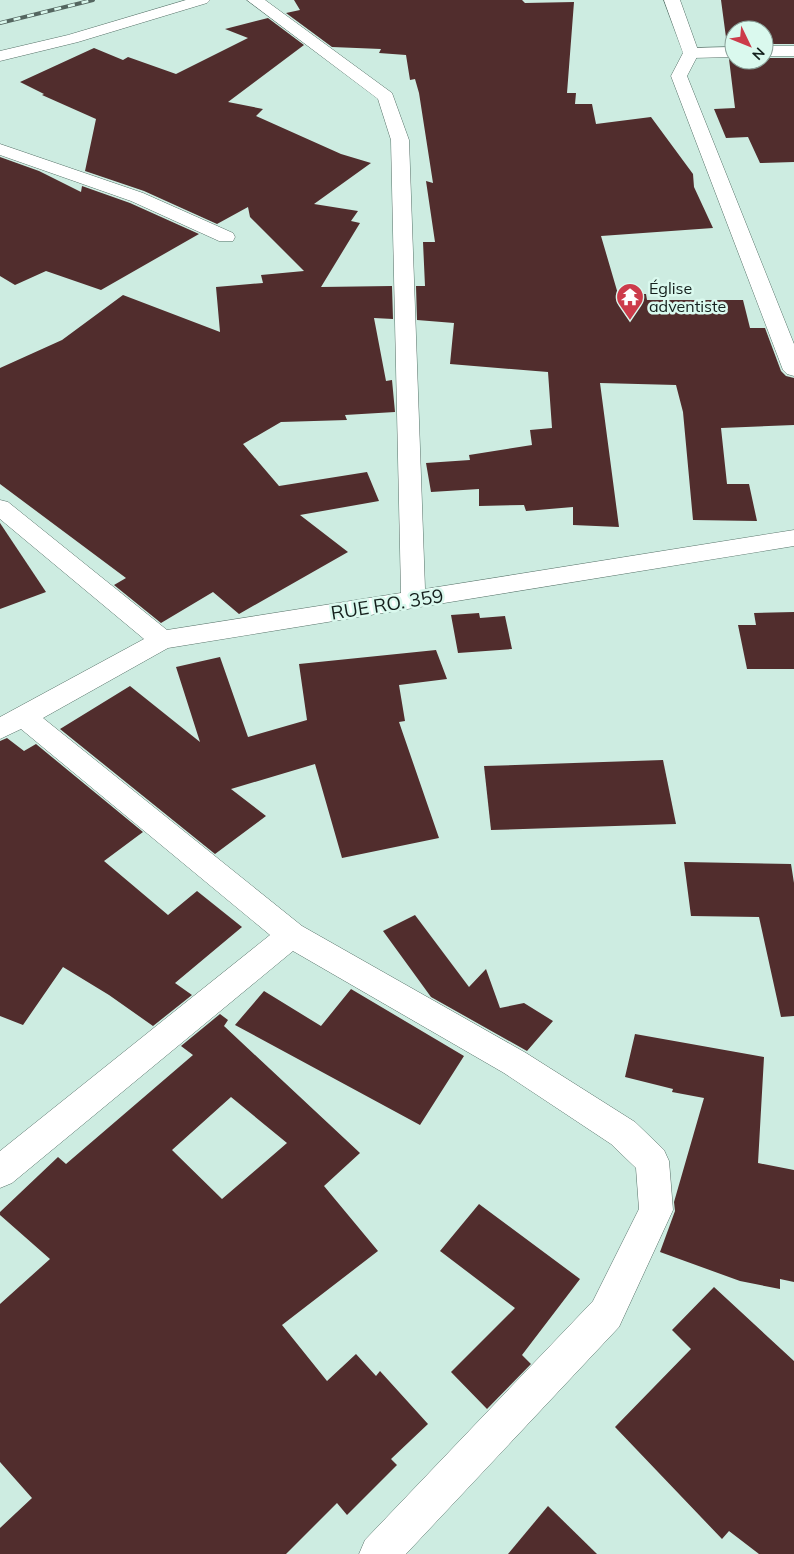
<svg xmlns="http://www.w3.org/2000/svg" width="794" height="1554" viewBox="0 0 794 1554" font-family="Mulish,sans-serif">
	<rect width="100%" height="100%" fill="#cdece1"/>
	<g fill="#512d2d" fill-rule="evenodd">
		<path d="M 294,0 L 522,0 L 525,3 L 574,2 L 567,93 L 576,93 L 575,104 L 592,104 L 596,124 L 651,117 L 693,174 L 694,187 L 713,228 L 601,236 L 618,294 L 646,294 L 647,300 L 743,300 L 750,328 L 765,328 L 781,371 L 786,376 L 794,378 L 794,425 L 721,428 L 727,484 L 749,484 L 757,521 L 693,520 L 683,412 L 676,385 L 600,383 L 619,527 L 573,525 L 573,507 L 526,511 L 524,505 L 479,506 L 479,489 L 431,492 L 426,463 L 470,460 L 469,455 L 532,445 L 530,430 L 552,428 L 548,372 L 450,364 L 454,323 L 417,320 L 416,286 L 425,286 L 423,242 L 435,242 L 426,181 L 433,183 L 419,93 L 415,79 L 410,80 L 406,55 L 379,53 L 381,49 L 332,47 L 286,13 L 300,10 Z"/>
		<path d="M 721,0 L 794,0 L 794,44 L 764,44 L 764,30 L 734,30 L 734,45 L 727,45 Z"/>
		<path d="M 268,18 L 304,45 L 228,102 L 263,109 L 256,116 L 341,154 L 371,163 L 314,204 L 358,211 L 351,221 L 360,223 L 321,287 L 392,286 L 393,319 L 374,318 L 386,381 L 392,380 L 395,412 L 345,415 L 347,420 L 281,422 L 243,444 L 279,486 L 367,472 L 379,501 L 300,515 L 348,552 L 239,614 L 213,592 L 161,623 L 114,585 L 126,578 L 0,484 L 0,368 L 62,340 L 123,295 L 220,332 L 216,287 L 263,283 L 261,275 L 304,271 L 250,217 L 248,207 L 217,224 L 144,191 L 85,171 L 96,119 L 42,95 L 44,94 L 20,82 L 94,48 L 123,60 L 128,57 L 176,74 L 248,38 L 225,29 Z"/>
		<path d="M 764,58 L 794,58 L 794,162 L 760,163 L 748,137 L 726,138 L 714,109 L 735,108 L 729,59 L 764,60 Z"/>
		<path d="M 0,157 L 39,171 L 81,192 L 82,186 L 130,203 L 199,234 L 101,290 L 46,271 L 15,285 L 0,276 Z"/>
		<path d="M 0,523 L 46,592 L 0,609 Z"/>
		<path d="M 794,612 L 794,669 L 747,669 L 738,625 L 756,625 L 754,613 Z"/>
		<path d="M 479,613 L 480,618 L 505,616 L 512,649 L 458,653 L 451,615 Z"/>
		<path d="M 436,650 L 447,679 L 399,685 L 405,721 L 399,722 L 439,838 L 342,858 L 315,764 L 231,789 L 266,816 L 215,854 L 60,729 L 130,686 L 200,742 L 176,667 L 220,657 L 248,737 L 307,720 L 299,664 Z"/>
		<path d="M 7,738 L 24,751 L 36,744 L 143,832 L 104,861 L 168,915 L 197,891 L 242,927 L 175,983 L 192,995 L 153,1026 L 109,995 L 63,967 L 23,1025 L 0,1016 L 0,741 Z"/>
		<path d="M 663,760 L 676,824 L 491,830 L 484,766 Z"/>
		<path d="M 684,862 L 791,864 L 794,883 L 794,1016 L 781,1017 L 759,917 L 691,916 Z"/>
		<path d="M 415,915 L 469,987 L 486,969 L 500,1008 L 524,1003 L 553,1021 L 527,1051 L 431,997 L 383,931 Z"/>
		<path d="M 351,989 L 464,1056 L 420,1125 L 235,1025 L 264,991 L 321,1026 Z"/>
		<path d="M 220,1014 L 228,1020 L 224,1026 L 360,1153 L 324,1186 L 378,1251 L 282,1325 L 327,1381 L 356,1354 L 376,1376 L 380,1371 L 428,1424 L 391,1459 L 397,1465 L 347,1515 L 337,1503 L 286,1554 L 0,1554 L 0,1528 L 32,1498 L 0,1462 L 0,1304 L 50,1259 L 0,1215 L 0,1212 L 58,1157 L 66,1164 L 193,1055 L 181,1046 ZM 231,1097 L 287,1143 L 222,1199 L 172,1150 Z"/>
		<path d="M 635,1034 L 764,1057 L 758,1163 L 794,1170 L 794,1282 L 780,1279 L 780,1289 L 740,1281 L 660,1252 L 675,1211 L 674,1202 L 704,1098 L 672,1092 L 673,1089 L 625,1077 Z"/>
		<path d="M 479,1204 L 580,1279 L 522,1355 L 531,1364 L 487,1409 L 451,1372 L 515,1308 L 440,1251 Z"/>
		<path d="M 714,1287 L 794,1361 L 794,1554 L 759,1554 L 729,1531 L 722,1539 L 615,1427 L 691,1349 L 672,1330 Z"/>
		<path d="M 548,1506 L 597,1554 L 508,1554 Z"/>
	</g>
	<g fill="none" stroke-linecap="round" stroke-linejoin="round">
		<defs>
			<g id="minor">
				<path d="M 247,0 L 265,0 L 392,93 L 409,140 L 425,589 L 794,530 L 794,546 L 168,648 L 43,718 L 302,926 L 526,1053 L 635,1122 L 664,1150 L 669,1161 L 673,1210 L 619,1327 L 406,1554 L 359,1554 L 365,1540 L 593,1301 L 639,1209 L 636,1168 L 611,1144 L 504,1073 L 293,951 L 12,1183 L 0,1188 L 0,1151 L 270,935 L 21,729 L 0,739 L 0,717 L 144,639 L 0,519 L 0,500 L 8,502 L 167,630 L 401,593 L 391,140 L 378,99 Z"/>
				<rect x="764" y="46" width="30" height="10"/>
				<path d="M 734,47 L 734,57 L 691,58 L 683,53 L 691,48 Z"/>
				<path d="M 0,144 L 143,193 L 233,233 L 235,237 L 233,241 L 219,241 L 131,201 L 0,155 Z"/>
			</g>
			<g id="tertiary">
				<path d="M 186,0 L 210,0 L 207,3 L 78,42 L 0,61 L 0,51 L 68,35 Z"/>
				<path d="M 664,0 L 680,0 L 699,53 L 687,76 L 794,344 L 794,376 L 787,374 L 783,370 L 671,76 L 683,53 Z"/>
			</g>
		</defs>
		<use href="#minor" stroke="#567168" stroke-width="1"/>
		<use href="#tertiary" stroke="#567168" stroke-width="1"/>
		<use href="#minor" fill="#fff" fill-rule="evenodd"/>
		<use href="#tertiary" fill="#fff" fill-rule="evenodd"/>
		<defs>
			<path id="rail" d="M 0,23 L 93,0"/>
		</defs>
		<use href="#rail" stroke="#546660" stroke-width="4"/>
		<use href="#rail" stroke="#daf9ee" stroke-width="2.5" stroke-dasharray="7" stroke-linecap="butt"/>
	</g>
	<defs>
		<symbol id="temple-pin" viewBox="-11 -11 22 30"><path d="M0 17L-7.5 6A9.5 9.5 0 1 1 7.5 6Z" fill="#cc3b4a" stroke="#daf9ee"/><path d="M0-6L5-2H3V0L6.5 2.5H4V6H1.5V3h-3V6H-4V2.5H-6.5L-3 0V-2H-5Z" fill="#fff"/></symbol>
	</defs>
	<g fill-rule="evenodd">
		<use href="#temple-pin" x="614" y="281" width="32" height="43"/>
	</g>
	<g text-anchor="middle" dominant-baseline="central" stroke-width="5" stroke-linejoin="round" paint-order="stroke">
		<g font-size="16" fill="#141f1c" stroke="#daf9ee" text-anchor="start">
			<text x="649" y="288">Église<tspan x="649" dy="18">adventiste</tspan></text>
		</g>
		<g font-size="19" fill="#141f1c" stroke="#daf9ee">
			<text transform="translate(387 604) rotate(-9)">RUE RO. 359</text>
		</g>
	</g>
	<g transform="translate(749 45) rotate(133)"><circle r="24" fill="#daf9ee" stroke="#8ba29a"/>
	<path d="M0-4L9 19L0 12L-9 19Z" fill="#cc3b4a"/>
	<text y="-8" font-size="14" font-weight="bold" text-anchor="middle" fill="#141f1c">N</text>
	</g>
</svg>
